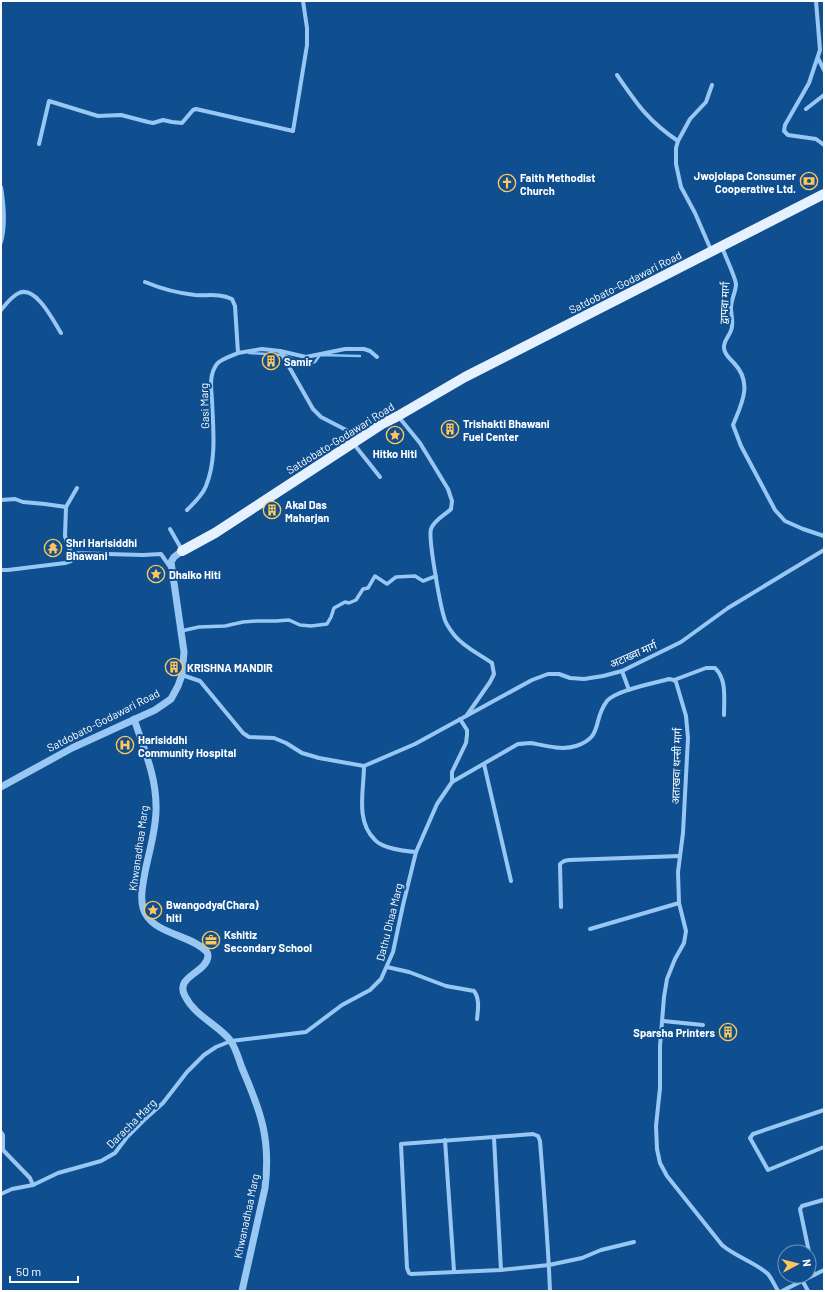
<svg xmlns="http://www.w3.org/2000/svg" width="825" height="1292" viewBox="0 0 825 1292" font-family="Barlow,'Noto Sans Devanagari',sans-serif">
	<rect width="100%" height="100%" fill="#0f4f90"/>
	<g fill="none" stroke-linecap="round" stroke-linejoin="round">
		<path stroke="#8ac3f7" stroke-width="2.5" d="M 249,353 L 284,355 L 304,365 L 315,362 L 320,355 L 360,356"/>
		<path stroke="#99c7f4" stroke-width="3.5" d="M 181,631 L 199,627 L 225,626 L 243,622 L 257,621 L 276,621 L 289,620 L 300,625 L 311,626 L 327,624 L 331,617 L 334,608 L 345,602 L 349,603 L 356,600 L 363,589 L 368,588 L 375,576 L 387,584 L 396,577 L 415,576 L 423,581 L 436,576"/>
		<g stroke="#99c7f4" stroke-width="4">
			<path d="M 816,1 L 820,50 L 809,83 L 785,125 L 784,131 L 788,135 L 816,139 L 824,145"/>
			<path d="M 818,58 L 824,70"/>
			<path d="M 617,75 C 637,104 648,121 678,141"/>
			<path d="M 806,109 L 824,95"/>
			<path d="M 39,144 L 49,101 L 98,116 L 121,115 L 148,122 L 153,123 L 163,120 L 172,122 L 182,123 L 193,110 L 196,109 L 293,131 L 307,45 L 307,28 L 303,1"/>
			<path d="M 1,187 C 4,205 6,224 1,242"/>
			<path d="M 722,247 C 725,256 735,276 736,284 C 736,292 731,299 731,308 C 731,314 733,320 732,326 C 732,334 723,340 724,348 C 724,354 730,359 734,363 C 753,383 742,403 733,425 L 741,446 L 775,510 L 785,521 L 803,529 L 824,536"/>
			<path d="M 711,250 L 695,213 L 681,187 L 676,164 L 676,148 L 678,141 L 690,119 L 706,102 L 712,85"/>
			<path d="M 145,282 C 162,289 176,293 195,295 C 208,296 219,293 232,299 L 235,306 L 238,353 C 232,356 221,359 217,364 C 209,374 211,388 212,400 C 213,428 217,459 206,486 C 202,496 194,503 187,510"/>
			<path d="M 1,310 C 6,304 12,296 19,293 C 36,285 54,322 61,333"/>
			<path d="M 238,353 L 262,349 L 280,351"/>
			<path d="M 398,416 L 420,443 L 448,489 L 452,501 L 451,509 C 445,515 434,520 431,529 C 428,538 440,604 444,617 C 445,623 451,631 455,636 C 464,647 479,654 492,663 L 494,674 L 490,682 L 467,715"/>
			<path d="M 359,439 L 350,432 L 321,417 L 313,409 L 280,351 L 306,357 L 345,349 L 364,349 L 370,351 L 377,357"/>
			<path d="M 353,443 L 380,477"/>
			<path d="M 1,500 L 15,499 L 23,502 L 45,504 L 66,507"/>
			<path d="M 170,529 L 182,550"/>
			<path d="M 71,553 L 65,536 L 66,507 L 77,488"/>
			<path d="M 1,570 L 8,570 L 65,563 L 71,561 L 71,553 L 143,555 L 161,554 L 170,567"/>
			<path d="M 622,671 L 629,690"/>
			<path d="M 182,675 L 200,681 L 243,733 L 249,737 L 274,738 L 286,743 L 302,753 L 319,758 L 364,766 L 415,744 L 532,680 L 548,674 L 559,674 L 570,678 L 584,679 L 603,676 L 622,671 L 681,642 L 728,608 L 824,550"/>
			<path d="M 674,680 L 706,668 L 715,668 C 727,679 724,699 724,715"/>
			<path d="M 484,764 L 511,881"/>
			<path d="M 364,766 C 364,790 355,821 375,840 C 383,849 405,851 416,852"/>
			<path d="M 452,782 L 452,772 L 466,743 L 467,735 L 467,730 L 460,719"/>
			<path d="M 561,907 L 560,864 L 564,861 L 569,860 L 680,856"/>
			<path d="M 590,929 L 679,903"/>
			<path d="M 387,967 L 409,972 L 446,986 L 474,991 C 480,999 478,1010 477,1019"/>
			<path d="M 663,1021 L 703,1025"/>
			<path d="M 824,1110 L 753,1134 L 750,1138 L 768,1170 L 824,1147"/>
			<path d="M 1,1132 L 3,1135 L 3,1150 L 30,1178 L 33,1185"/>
			<path d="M 494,1138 L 501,1270"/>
			<path d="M 445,1140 L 454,1271"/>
			<path d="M 1,1194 L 12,1189 L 33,1185 L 58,1173 L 101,1161 L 115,1153 L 127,1137 L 144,1120 L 163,1103 L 187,1072 L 204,1055 L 216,1047 L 231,1041 L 306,1032 L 342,1005 L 370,990 L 381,979 L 393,952 L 403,905 L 416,852 L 437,804 L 452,782 L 518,744 C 522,744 526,743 530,743 C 545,745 561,751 576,746 C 604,737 592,720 607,701 C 616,690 655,683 669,679 L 674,680 L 676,682 L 686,716 L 688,738 L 683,833 L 678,872 L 679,903 L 686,931 L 684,943 L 675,959 L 667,979 L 664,997 L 660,1046 L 660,1088 L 656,1126 L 657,1149 L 660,1163 L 667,1176 L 722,1245 C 736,1257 755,1262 768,1274 C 772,1279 775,1286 778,1291"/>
			<path d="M 809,1252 L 800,1209 L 802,1206 L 823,1200"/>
			<path d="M 809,1252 L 814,1275"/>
			<path d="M 802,1280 L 808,1291"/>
			<path d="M 550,1291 C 548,1241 544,1191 540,1141 L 538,1136 L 533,1134 L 401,1144 L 407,1268 L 409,1273 L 411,1274 L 501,1270 L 549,1265 L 582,1258 L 601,1250 L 634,1242"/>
			<path d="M 782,1291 L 824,1270"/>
		</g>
		<g stroke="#99c7f4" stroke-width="7">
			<path d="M 134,719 C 144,749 157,778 156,810 C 156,830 149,852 145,872 C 143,884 140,896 143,908 C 150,934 190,934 206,951 C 208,953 208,954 208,956 C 207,973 174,976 185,996 C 195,1016 217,1024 230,1040 C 236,1048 239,1060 242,1068 C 261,1112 271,1139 265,1188 L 242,1291"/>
			<path d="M 1,787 L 72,748 L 155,710 L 171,699 L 178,686 L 182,675 L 184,652 L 171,562 L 174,557 L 182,551"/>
		</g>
		<path stroke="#e5f1ff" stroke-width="10" d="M 182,551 L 215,533 L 382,424 L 398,416 L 465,377 L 824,194"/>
	</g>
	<defs>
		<symbol id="bank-ring" viewBox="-11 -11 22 22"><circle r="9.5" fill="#0f4f90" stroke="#ffc65b" stroke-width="1.5"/><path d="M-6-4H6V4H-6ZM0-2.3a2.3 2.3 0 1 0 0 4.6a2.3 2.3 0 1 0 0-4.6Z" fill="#ffc65b"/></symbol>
		<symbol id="church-ring" viewBox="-11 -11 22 22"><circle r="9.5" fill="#0f4f90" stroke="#ffc65b" stroke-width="1.5"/><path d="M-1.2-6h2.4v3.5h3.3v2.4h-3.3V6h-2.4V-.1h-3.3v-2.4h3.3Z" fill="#ffc65b"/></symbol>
		<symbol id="building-ring" viewBox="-11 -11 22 22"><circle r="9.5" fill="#0f4f90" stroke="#ffc65b" stroke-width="1.5"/><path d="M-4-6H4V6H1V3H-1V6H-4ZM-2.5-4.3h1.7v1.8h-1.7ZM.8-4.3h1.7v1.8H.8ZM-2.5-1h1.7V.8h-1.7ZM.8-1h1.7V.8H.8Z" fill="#ffc65b"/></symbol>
		<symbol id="sight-ring" viewBox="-11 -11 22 22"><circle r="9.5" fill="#0f4f90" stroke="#ffc65b" stroke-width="1.5"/><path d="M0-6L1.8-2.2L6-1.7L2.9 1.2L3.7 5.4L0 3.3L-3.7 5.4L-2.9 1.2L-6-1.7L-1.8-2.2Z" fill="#ffc65b"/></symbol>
		<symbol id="temple-ring" viewBox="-11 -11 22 22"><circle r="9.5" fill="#0f4f90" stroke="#ffc65b" stroke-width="1.5"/><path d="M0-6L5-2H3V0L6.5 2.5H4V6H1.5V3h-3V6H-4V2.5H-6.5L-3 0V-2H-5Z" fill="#ffc65b"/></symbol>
		<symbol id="hospital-ring" viewBox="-11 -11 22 22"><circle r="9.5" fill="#0f4f90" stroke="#ffc65b" stroke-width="1.5"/><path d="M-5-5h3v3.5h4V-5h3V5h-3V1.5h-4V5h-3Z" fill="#ffc65b"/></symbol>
		<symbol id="office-ring" viewBox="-11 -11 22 22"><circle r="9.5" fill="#0f4f90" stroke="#ffc65b" stroke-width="1.5"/><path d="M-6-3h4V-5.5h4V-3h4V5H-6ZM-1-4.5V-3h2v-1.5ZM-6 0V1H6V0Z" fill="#ffc65b"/></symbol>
	</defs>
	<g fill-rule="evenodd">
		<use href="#bank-ring" x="799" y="171" width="20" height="20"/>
		<use href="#church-ring" x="497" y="173" width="20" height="20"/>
		<use href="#building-ring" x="261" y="351" width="20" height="20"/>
		<use href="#building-ring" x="440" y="419" width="20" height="20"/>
		<use href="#sight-ring" x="385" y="425" width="20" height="20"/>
		<use href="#building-ring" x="262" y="500" width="20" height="20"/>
		<use href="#temple-ring" x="43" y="538" width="20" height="20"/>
		<use href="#sight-ring" x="146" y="564" width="20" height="20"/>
		<use href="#building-ring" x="164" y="657" width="20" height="20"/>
		<use href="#hospital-ring" x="115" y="735" width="20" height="20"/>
		<use href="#sight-ring" x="143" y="900" width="20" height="20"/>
		<use href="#office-ring" x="201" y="930" width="20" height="20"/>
		<use href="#building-ring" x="718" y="1022" width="20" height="20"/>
	</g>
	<g text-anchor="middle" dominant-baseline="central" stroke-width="4" stroke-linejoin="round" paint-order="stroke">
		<g font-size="11" font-weight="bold" fill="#fff" stroke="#0f4f90" text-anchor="start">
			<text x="796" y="175" text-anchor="end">Jwojolapa Consumer<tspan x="796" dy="13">Cooperative Ltd.</tspan></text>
			<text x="520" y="177">Faith Methodist<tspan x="520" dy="13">Church</tspan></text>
			<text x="284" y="361">Samir</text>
			<text x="463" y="423">Trishakti Bhawani<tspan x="463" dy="13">Fuel Center</tspan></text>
			<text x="395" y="453" text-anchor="middle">Hitko Hiti</text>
			<text x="285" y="504">Akal Das<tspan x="285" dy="13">Maharjan</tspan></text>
			<text x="66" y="542">Shri Harisiddhi<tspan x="66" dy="13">Bhawani</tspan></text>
			<text x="169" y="574">Dhalko Hiti</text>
			<text x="187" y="667">KRISHNA MANDIR</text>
			<text x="138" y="739">Harisiddhi<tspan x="138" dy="13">Community Hospital</tspan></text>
			<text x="166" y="904">Bwangodya(Chara)<tspan x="166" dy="13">hiti</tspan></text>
			<text x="224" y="934">Kshitiz<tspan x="224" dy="13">Secondary School</tspan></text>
			<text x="715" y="1032" text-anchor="end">Sparsha Printers</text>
		</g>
		<g font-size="11" fill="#fff" stroke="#0f4f90">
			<text transform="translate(625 282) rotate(-27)">Satdobato-Godawari Road</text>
			<text transform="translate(724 303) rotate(-87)">द्वापवा मार्ग</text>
			<text transform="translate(204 406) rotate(-92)">Gasi Marg</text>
			<text transform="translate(340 438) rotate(-32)">Satdobato-Godawari Road</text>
			<text transform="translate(633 654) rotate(-24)">अटाख्वा मार्ग</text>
			<text transform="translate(103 720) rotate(-27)">Satdobato-Godawari Road</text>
			<text transform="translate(676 766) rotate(-88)">अताखवा थन्सी मार्ग</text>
			<text transform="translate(138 848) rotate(-82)">Khwanadhaa Marg</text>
			<text transform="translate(389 922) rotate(-76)">Dathu Dhaa Marg</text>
			<text transform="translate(131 1123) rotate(-45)">Daracha Marg</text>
			<text transform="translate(246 1216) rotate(-78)">Khwanadhaa Marg</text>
		</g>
	</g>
	<rect width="825" height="1292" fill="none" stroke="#ffffff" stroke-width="4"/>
	<g transform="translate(797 1264) rotate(83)"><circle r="19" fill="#0f4f90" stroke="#6f95bc"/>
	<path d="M0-3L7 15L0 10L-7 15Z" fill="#ffc65b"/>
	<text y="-6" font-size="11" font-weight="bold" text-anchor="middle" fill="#ffffff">N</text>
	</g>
	<path d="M10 1276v6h68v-6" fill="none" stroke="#ffffff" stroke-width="2"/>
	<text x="16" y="1276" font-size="12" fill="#ffffff" stroke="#0f4f90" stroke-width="3" paint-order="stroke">50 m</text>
</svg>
